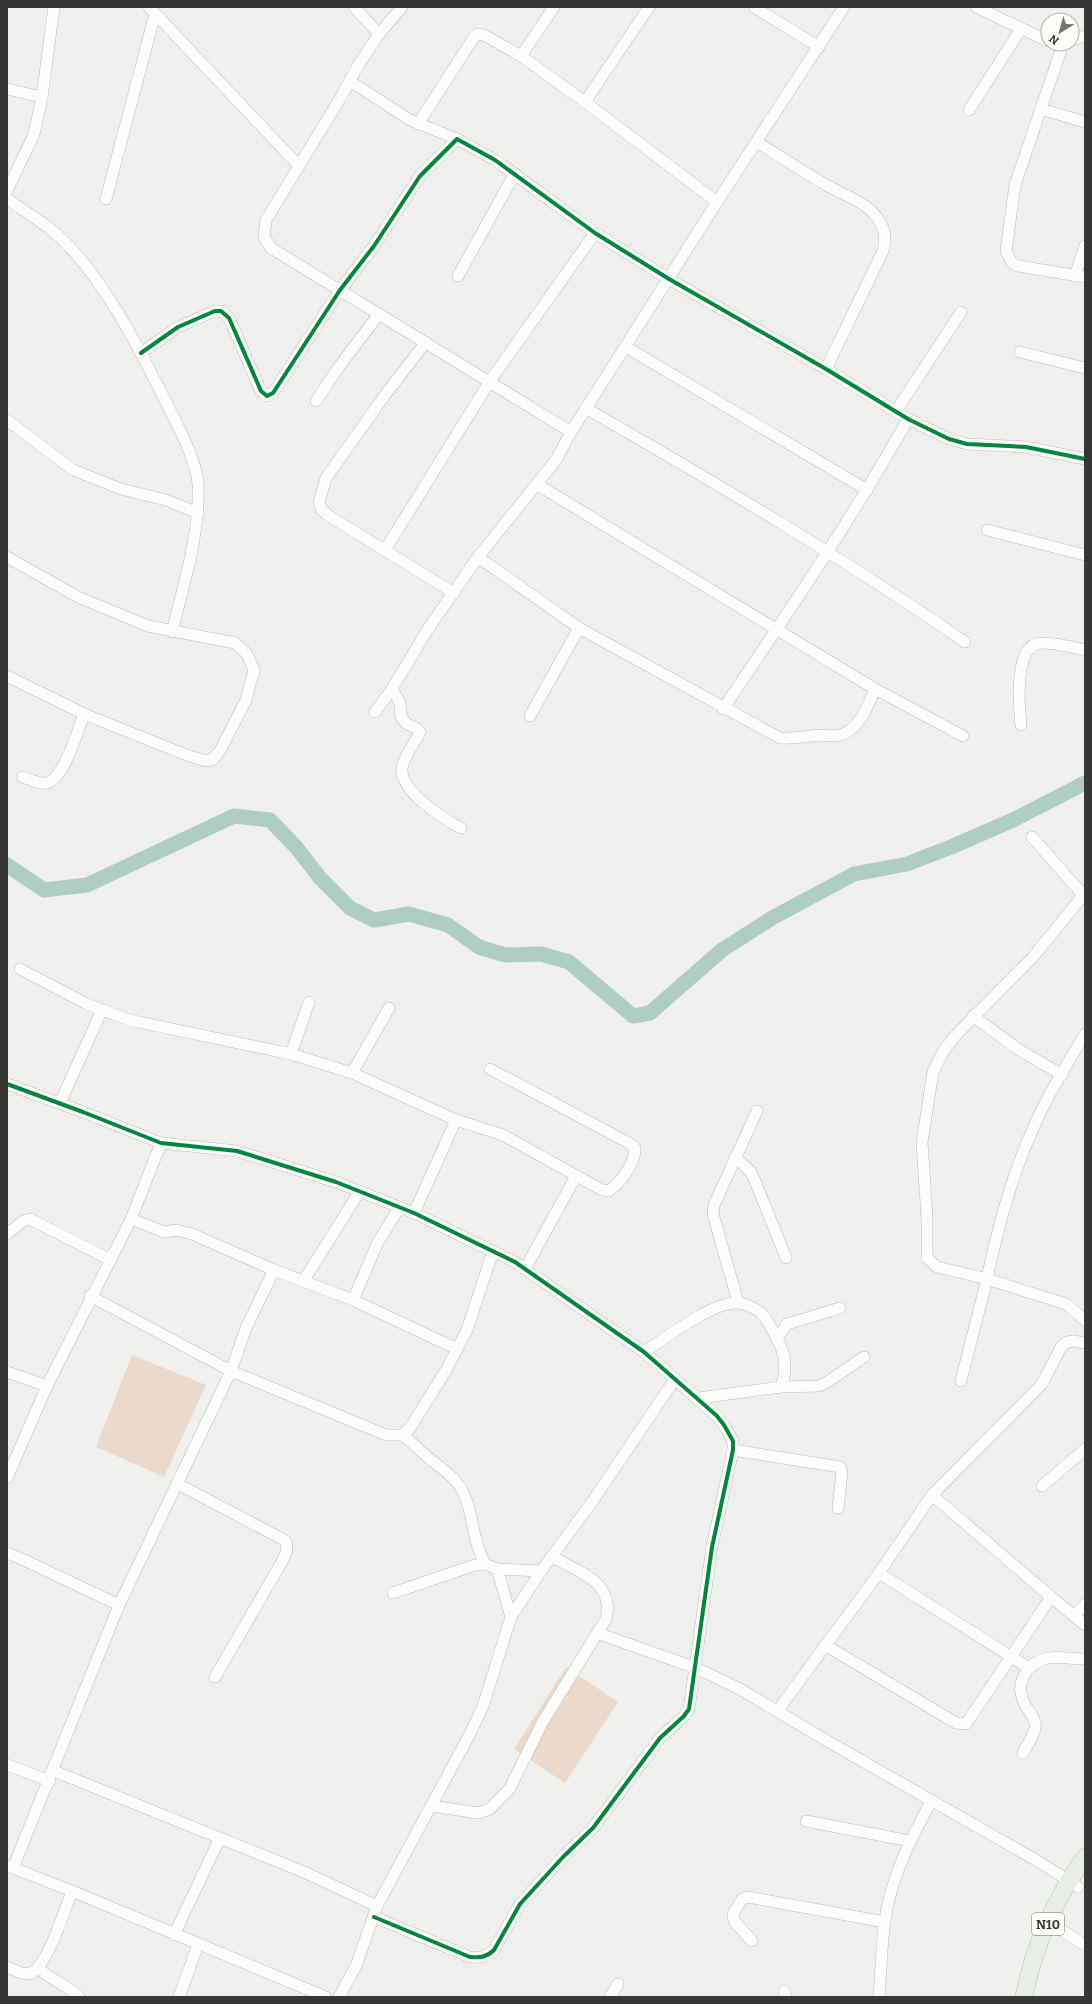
<svg xmlns="http://www.w3.org/2000/svg" width="1092" height="2004" viewBox="0 0 1092 2004" font-family="Bitter,serif">
	<rect width="100%" height="100%" fill="#eff0ed"/>
	<g fill="#ebd9cb">
		<path d="M 132,1355 L 206,1385 L 164,1477 L 96,1447 Z"/>
		<path d="M 566,1667 L 618,1702 L 565,1783 L 514,1749 Z"/>
	</g>
	<g fill="none" stroke-linecap="round" stroke-linejoin="round">
		<path stroke="#afcdc0" stroke-width="15" d="M 7,865 L 44,890 L 87,885 L 234,816 L 270,820 L 296,847 L 320,878 L 350,908 L 374,920 L 409,914 L 448,925 L 479,947 L 505,955 L 541,954 L 569,962 L 633,1016 L 650,1013 L 722,950 L 772,918 L 854,874 L 907,864 L 951,847 L 1013,820 L 1085,783"/>
		<defs>
			<g id="minor">
				<path d="M 149,7 L 299,166"/>
				<path d="M 354,7 L 379,34"/>
				<path d="M 402,7 L 379,34 L 359,64 L 341,97 L 266,220 L 264,237 L 271,248 L 571,432"/>
				<path d="M 554,7 L 521,56 L 585,102 L 649,7"/>
				<path d="M 754,7 L 819,47"/>
				<path d="M 976,7 L 1048,41"/>
				<path d="M 1072,40 L 1085,36"/>
				<path d="M 1063,44 L 1015,185 L 1006,251 L 1012,263 L 1018,266 L 1085,277"/>
				<path d="M 350,81 L 410,120 L 457,139"/>
				<path d="M 7,89 L 42,97"/>
				<path d="M 585,102 L 717,202"/>
				<path d="M 1041,109 L 1085,122"/>
				<path d="M 969,110 L 1021,29"/>
				<path d="M 418,124 L 474,37 L 478,34 L 484,35 L 521,56"/>
				<path d="M 757,142 C 781,157 805,173 830,187 C 848,197 869,203 880,222 C 886,231 886,240 883,251 L 826,369"/>
				<path d="M 7,191 L 34,134 L 42,97 L 54,7"/>
				<path d="M 7,199 C 22,210 40,220 54,232 C 102,273 141,352 169,408 C 179,428 197,462 198,484 C 200,533 184,584 172,632"/>
				<path d="M 106,199 L 155,14"/>
				<path d="M 458,276 L 514,175"/>
				<path d="M 1075,276 L 1085,246"/>
				<path d="M 426,342 L 385,395 L 326,478 L 319,502 L 321,509 L 329,516 L 454,593"/>
				<path d="M 626,347 L 867,490"/>
				<path d="M 1020,352 L 1085,368"/>
				<path d="M 141,353 L 178,327 L 215,311 L 221,311 L 229,318 L 261,391 L 267,396 L 273,393 L 340,290 L 374,246 L 420,176 L 457,139 L 495,160 L 595,233 L 669,279 L 826,369 L 908,419 L 949,439 L 967,444 L 1026,447 L 1085,459"/>
				<path d="M 316,401 L 338,368 L 379,314"/>
				<path d="M 587,409 C 716,483 843,558 965,642"/>
				<path d="M 896,411 L 961,312"/>
				<path d="M 7,420 L 73,470 L 121,489 L 166,500 L 198,513"/>
				<path d="M 538,485 L 875,689 L 963,736"/>
				<path d="M 987,530 L 1085,555"/>
				<path d="M 385,550 L 490,381 L 595,233"/>
				<path d="M 7,557 L 78,597 L 148,626 L 235,643 L 247,654 L 254,670 L 246,700 L 220,751 L 212,760 L 206,761 L 189,756 L 84,714 L 7,676"/>
				<path d="M 478,557 L 579,628 L 780,738 C 796,739 806,736 821,735 C 827,735 834,737 840,735 C 859,730 868,706 875,689"/>
				<path d="M 392,689 L 400,703 L 401,717 L 407,724 L 416,728 L 420,732 C 415,744 404,755 402,768 C 399,791 444,819 461,828"/>
				<path d="M 723,709 C 787,614 852,519 908,419"/>
				<path d="M 375,712 L 392,689 L 428,629 L 478,557 L 556,460 L 571,432 L 717,202 L 844,7"/>
				<path d="M 530,716 L 579,628"/>
				<path d="M 1021,725 C 1019,706 1013,643 1042,643 C 1056,643 1072,647 1085,650"/>
				<path d="M 23,777 C 29,779 40,785 47,783 C 64,779 78,730 84,714"/>
				<path d="M 1032,837 L 1085,897"/>
				<path d="M 20,969 L 87,1004 L 129,1020 L 291,1054 L 352,1073 L 456,1120 L 503,1135 L 602,1190 L 609,1191 C 622,1181 635,1164 635,1148 L 629,1143 L 490,1069"/>
				<path d="M 973,1016 L 1018,1049 L 1062,1075"/>
				<path d="M 1085,1034 C 1068,1063 1049,1092 1036,1122 C 1013,1171 998,1226 987,1279 L 1066,1304 L 1085,1320"/>
				<path d="M 291,1054 L 309,1002"/>
				<path d="M 352,1073 L 389,1008"/>
				<path d="M 7,1084 L 83,1112 L 161,1143 L 237,1151 L 336,1182 L 414,1213 L 515,1262 L 644,1352 L 717,1416 L 724,1425 L 733,1441 L 733,1450 L 712,1547 L 689,1709 L 684,1716 L 660,1738 L 593,1828 L 564,1856 L 520,1904 L 494,1950 C 487,1957 480,1958 470,1957 L 374,1917"/>
				<path d="M 60,1103 L 102,1010"/>
				<path d="M 735,1157 L 750,1171 L 755,1181 L 786,1258"/>
				<path d="M 414,1213 L 456,1120"/>
				<path d="M 131,1219 L 164,1232 L 177,1230 L 192,1234 L 274,1270"/>
				<path d="M 7,1234 L 23,1221 L 30,1219 L 109,1259"/>
				<path d="M 525,1269 L 576,1176"/>
				<path d="M 304,1280 L 360,1191"/>
				<path d="M 90,1296 L 231,1371 L 386,1435 L 402,1435 L 410,1428 L 445,1372 L 467,1330 L 493,1251"/>
				<path d="M 353,1300 L 378,1242 L 400,1207"/>
				<path d="M 738,1302 L 713,1214 L 714,1205 L 757,1111"/>
				<path d="M 777,1338 L 787,1324 L 840,1308"/>
				<path d="M 644,1352 C 666,1338 712,1302 737,1303 C 745,1303 757,1309 762,1314 C 767,1319 771,1328 775,1335 C 785,1351 788,1369 781,1387 L 699,1398"/>
				<path d="M 7,1372 L 47,1386"/>
				<path d="M 961,1381 L 987,1279 L 937,1267 L 927,1258 L 927,1218 L 922,1142 L 933,1072 L 944,1050 L 956,1035 L 1033,957 L 1085,893"/>
				<path d="M 781,1387 L 819,1386 L 826,1383 L 864,1357"/>
				<path d="M 402,1435 C 412,1442 420,1451 430,1459 C 442,1469 457,1478 464,1494 C 474,1517 472,1540 485,1564"/>
				<path d="M 733,1450 L 840,1467 L 842,1472 L 838,1508"/>
				<path d="M 7,1478 L 47,1386 L 131,1219 L 161,1143"/>
				<path d="M 178,1484 L 286,1541 L 287,1550 L 283,1560 L 215,1677"/>
				<path d="M 1042,1486 L 1085,1449"/>
				<path d="M 7,1553 L 24,1560 L 119,1605"/>
				<path d="M 497,1569 L 511,1617"/>
				<path d="M 879,1573 L 1029,1668"/>
				<path d="M 393,1593 L 475,1565 L 485,1564 L 497,1569 L 541,1571"/>
				<path d="M 1051,1597 L 1085,1625"/>
				<path d="M 1074,1616 L 1085,1604"/>
				<path d="M 597,1633 L 696,1668 L 738,1688 L 829,1742 L 1041,1863 L 1078,1887"/>
				<path d="M 825,1645 L 956,1723 L 966,1724 L 1051,1597 L 932,1495"/>
				<path d="M 778,1710 L 879,1573 L 932,1495 L 1042,1384 L 1061,1347 L 1067,1342 L 1073,1341 L 1085,1343"/>
				<path d="M 1023,1753 C 1027,1745 1038,1730 1035,1722 C 1033,1714 1025,1708 1023,1700 C 1015,1681 1029,1662 1048,1658 C 1059,1656 1073,1659 1085,1659"/>
				<path d="M 7,1765 L 50,1781"/>
				<path d="M 54,1771 L 304,1872 L 377,1906"/>
				<path d="M 431,1806 L 478,1813 L 490,1809 L 510,1788 L 542,1723 L 606,1619 C 615,1582 580,1573 553,1557"/>
				<path d="M 806,1821 L 910,1841"/>
				<path d="M 8,1866 L 72,1891 L 326,1997"/>
				<path d="M 13,1868 L 119,1605 L 231,1371 L 246,1328 L 274,1270 L 353,1300 L 457,1349"/>
				<path d="M 1058,1928 L 1085,1945"/>
				<path d="M 174,1935 L 220,1838"/>
				<path d="M 752,1941 L 734,1921 L 733,1914 L 742,1899 L 748,1897 L 885,1922"/>
				<path d="M 7,1967 L 21,1973 L 31,1974 C 50,1960 63,1914 72,1891"/>
				<path d="M 38,1968 C 51,1980 67,1985 79,1997"/>
				<path d="M 784,1991 L 786,1997"/>
				<path d="M 179,1997 L 198,1945"/>
				<path d="M 339,1997 L 356,1966 L 377,1906 L 471,1732 L 483,1706 L 511,1617 L 541,1571 L 592,1502 L 675,1379"/>
				<path d="M 610,1997 L 618,1984"/>
				<path d="M 879,1997 C 882,1964 881,1928 890,1896 C 899,1861 915,1831 932,1800"/>
			</g>
			<path id="highway" d="M 1024,1997 C 1033,1948 1056,1897 1085,1857"/>
		</defs>
		<use href="#minor" stroke="#bcbcba" stroke-width="12"/>
		<use href="#highway" stroke="#bac1b8" stroke-width="18"/>
		<use href="#minor" stroke="#fdfdfc" stroke-width="11"/>
		<use href="#highway" stroke="#e6ede4" stroke-width="17"/>
		<defs>
			<g id="cycleway">
				<path d="M 141,353 L 178,327 L 215,311 L 221,311 L 229,318 L 261,391 L 267,396 L 273,393 L 340,290 L 374,246 L 420,176 L 457,139 L 495,160 L 595,233 L 669,279 L 826,369 L 908,419 L 949,439 L 967,444 L 1026,447 L 1085,459"/>
				<path d="M 7,1084 L 83,1112 L 161,1143 L 237,1151 L 336,1182 L 414,1213 L 515,1262 L 644,1352 L 717,1416 L 724,1425 L 733,1441 L 733,1450 L 712,1547 L 689,1709 L 684,1716 L 660,1738 L 593,1828 L 564,1856 L 520,1904 L 494,1950 C 487,1957 480,1958 470,1957 L 374,1917"/>
			</g>
		</defs>
		<use href="#cycleway" stroke="#fefefa" stroke-width="6"/>
		<use href="#cycleway" stroke="#00873e" stroke-width="4"/>
	</g>
	<g text-anchor="middle" dominant-baseline="central" stroke-width="3" stroke-linejoin="round" paint-order="stroke">
		<rect fill="#fefefa" stroke="#737371" stroke-width="1" x="1032" y="1913" width="32" height="22" rx="3"/>
		<g font-size="13" font-weight="bold" fill="#373736">
			<text x="1048" y="1924">N10</text>
		</g>
	</g>
	<rect width="1092" height="2004" fill="none" stroke="#373736" stroke-width="16"/>
	<g transform="translate(1060 32) rotate(217)"><circle r="19" fill="#fefefa" stroke="#aeaeac"/>
	<path d="M0-3L7 15L0 10L-7 15Z" fill="#777876"/>
	<text y="-6" font-size="11" font-weight="bold" text-anchor="middle" fill="#373736">N</text>
	</g>
</svg>
